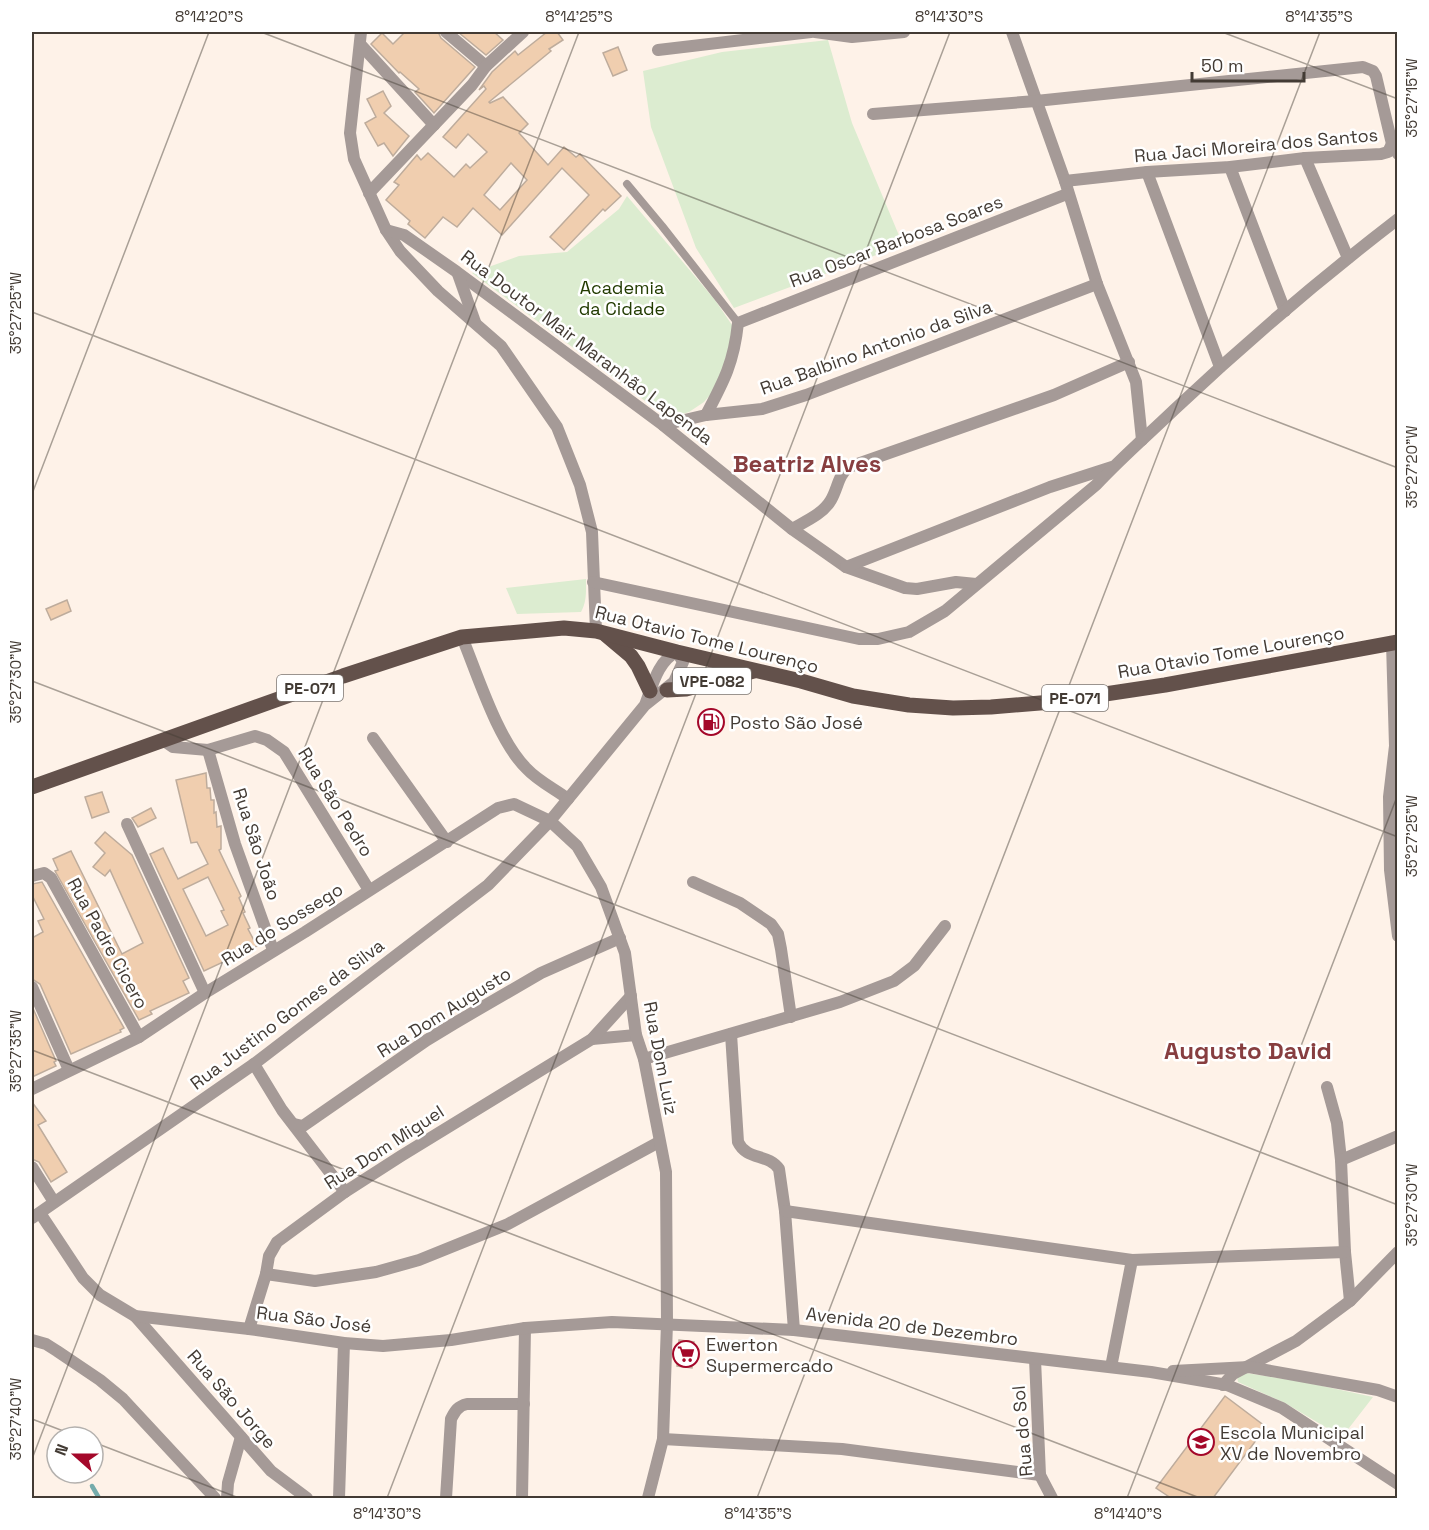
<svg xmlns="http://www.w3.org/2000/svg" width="1429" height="1530" viewBox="0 0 1429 1530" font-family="'Space Grotesk',sans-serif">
	<rect width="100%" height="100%" fill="#fef2e8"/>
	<g fill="#dcecd0">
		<path d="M 828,40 L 852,123 L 903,245 L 734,308 L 696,248 L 651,127 L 643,71 L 722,52 Z"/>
		<path d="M 627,196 L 715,300 L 732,325 L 733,339 L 716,388 L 704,402 L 689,412 L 673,417 L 660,412 L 472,273 L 519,256 L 567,252 L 619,209 Z"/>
		<path d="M 586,579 C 586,591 587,601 581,612 L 517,614 L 506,588 Z"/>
		<path d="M 1246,1373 L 1304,1382 L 1373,1397 L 1342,1437 L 1285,1403 L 1238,1382 L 1237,1376 Z"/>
	</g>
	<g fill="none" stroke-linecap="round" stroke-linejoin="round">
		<path stroke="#75abab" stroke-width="4.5" d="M 92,1486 L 99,1498"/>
	</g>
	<g fill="#f0ceaf" stroke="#beac9c" stroke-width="1.5" fill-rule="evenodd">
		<path d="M 405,32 L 438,32 L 441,38 L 475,67 L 434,113 L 415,92 L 419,89 L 400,72 L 399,73 L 371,44 L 382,33 L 393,44 Z"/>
		<path d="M 458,32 L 494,32 L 503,40 L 486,55 Z"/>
		<path d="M 547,32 L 557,32 L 563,40 L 549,49 L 551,51 L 489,102 L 490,103 L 503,97 L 528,124 L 519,133 L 548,165 L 564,147 L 576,157 L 580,154 L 621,196 L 605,211 L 603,209 L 564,250 L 550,237 L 589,195 L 562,168 L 502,235 L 473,208 L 457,227 L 443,217 L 425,238 L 408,224 L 410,221 L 386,200 L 399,185 L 394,182 L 417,155 L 421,160 L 428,153 L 454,177 L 466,164 L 470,168 L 487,152 L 468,134 L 456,148 L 443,137 L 486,89 L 484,86 L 479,90 L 492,72 L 515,51 L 518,55 ZM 511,163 L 527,180 L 500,210 L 484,195 Z"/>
		<path d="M 618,47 L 627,70 L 613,76 L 603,53 Z"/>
		<path d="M 383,91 L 391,106 L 384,113 L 409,136 L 393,156 L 384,143 L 378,146 L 365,123 L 376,117 L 367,99 Z"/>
		<path d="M 67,600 L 71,611 L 51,620 L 46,609 Z"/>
		<path d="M 206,773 L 207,788 L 210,788 L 211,800 L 214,800 L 214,813 L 216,812 L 217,827 L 221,826 L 221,849 L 219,850 L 241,896 L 239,898 L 245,912 L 243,913 L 250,928 L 248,929 L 257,946 L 204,971 L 150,854 L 163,848 L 178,879 L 208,864 L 197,842 L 191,843 L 176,780 ZM 208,877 L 224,910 L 221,911 L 228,925 L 206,936 L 183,889 Z"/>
		<path d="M 102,792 L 109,812 L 92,818 L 85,797 Z"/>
		<path d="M 151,808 L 156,818 L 138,827 L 132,818 Z"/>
		<path d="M 105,832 L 132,855 L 189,978 L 183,981 L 189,993 L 150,1011 L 152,1014 L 139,1020 L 55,871 L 58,870 L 53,859 L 71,851 L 122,954 L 143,943 L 110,870 L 105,876 L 93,867 L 105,853 L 95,843 Z"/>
		<path d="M 42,882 L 124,1028 L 120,1030 L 121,1032 L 71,1054 L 40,984 L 32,979 L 32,938 L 43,932 L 38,921 L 44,919 L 32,895 L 32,884 Z"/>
		<path d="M 32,1006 L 56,1061 L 54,1062 L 56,1066 L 32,1077 Z"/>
		<path d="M 32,1102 L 46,1121 L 38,1125 L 67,1172 L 51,1182 L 39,1162 L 32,1159 Z"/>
		<path d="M 679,1340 L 694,1342 L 692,1368 L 677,1366 Z"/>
		<path d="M 1225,1396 L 1266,1427 L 1213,1498 L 1171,1498 L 1156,1488 Z"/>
	</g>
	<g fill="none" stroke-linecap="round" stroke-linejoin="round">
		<path stroke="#a59a97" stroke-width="8" d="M 627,184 L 662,226 L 738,323"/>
		<g stroke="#a59a97" stroke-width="12">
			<path d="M 361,32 L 350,133 L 354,159 L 386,230 L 400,251 L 438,291 L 501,346 L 557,427 L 580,485 L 592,532 L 596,631"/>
			<path d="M 446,32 L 486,66"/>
			<path d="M 815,32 L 852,37 L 904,32"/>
			<path d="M 1012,32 L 1065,181 L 1097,284 L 1136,382 L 1142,440"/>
			<path d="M 360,44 L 434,125"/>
			<path d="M 658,50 L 811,32"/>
			<path d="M 873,114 L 1036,101 L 1363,67 L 1373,71 L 1376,76 L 1392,144 L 1398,154"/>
			<path d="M 1305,158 L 1348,258"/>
			<path d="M 1230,167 L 1285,311"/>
			<path d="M 1147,172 L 1220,367"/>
			<path d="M 1065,181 L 1147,172 L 1230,167 L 1305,158 L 1381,154 L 1388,152 L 1392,144"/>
			<path d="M 369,193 L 472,85 L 486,66 L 523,32"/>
			<path d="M 386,230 L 404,235 L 457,272 L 663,425 L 792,529 L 846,567 L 905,588 L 917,589 L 956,582 L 976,584"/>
			<path d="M 458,274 L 475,322"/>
			<path d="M 706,415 C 724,381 734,362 738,323 L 1067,194"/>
			<path d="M 663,425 L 706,415 L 762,409 L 806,395 L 1097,284"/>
			<path d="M 792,529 C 806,521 823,514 831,500 C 838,488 838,475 849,467 L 1054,395 L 1129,362"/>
			<path d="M 846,567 L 1050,487 L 1112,467"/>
			<path d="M 593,582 L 859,639 L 878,639 L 909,632 L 945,611 L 1096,485 C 1121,458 1149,434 1175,409 C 1246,342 1320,279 1398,219"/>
			<path d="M 462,637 C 478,676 498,741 527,769 C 538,781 555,789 568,799"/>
			<path d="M 1392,643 L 1395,746 L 1389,797 L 1390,870 L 1398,936"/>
			<path d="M 373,738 L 447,842"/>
			<path d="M 163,740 L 173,747 L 208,750 L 255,736 L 267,740 L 284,752 L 369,890"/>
			<path d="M 208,750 L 235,844 L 273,950"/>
			<path d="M 127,824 L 205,993"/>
			<path d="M 32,876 L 44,873 L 51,878 L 139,1037"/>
			<path d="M 693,882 L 740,903 L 771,924 L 778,934 L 781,949 L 791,1017"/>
			<path d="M 32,987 L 69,1070"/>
			<path d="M 731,1034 L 738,1142 C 747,1161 768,1153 779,1169 L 785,1211 L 794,1330"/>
			<path d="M 592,1039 L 636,1035"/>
			<path d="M 644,1059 L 840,1002 L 894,981 L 914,966 L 945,926"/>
			<path d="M 254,1064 L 282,1110 L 345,1192"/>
			<path d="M 1327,1087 L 1337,1123 L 1341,1160 L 1345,1252 L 1350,1301"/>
			<path d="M 32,1089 L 139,1037 L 205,993 L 305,932 L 498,808 L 514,804 L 550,821"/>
			<path d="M 294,1124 L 303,1126 L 427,1040 L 455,1023 L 541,973 L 620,938"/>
			<path d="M 1341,1160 L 1398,1136"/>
			<path d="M 32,1167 L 54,1202"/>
			<path d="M 785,1211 L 1132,1260 L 1345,1252"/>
			<path d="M 266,1274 L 315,1281 L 376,1272 L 419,1260 L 508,1224 L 659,1142"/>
			<path d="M 135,1316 L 271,1471 L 307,1498"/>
			<path d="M 249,1329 L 266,1274 L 269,1256 L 277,1242 L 345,1192 L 401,1156 L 592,1039 L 631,996"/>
			<path d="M 32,1340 L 46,1344 L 57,1351 L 100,1380 L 123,1399 L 215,1498"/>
			<path d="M 1035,1359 L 1040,1475 L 1052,1498"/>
			<path d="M 1111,1367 L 1132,1260"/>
			<path d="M 1223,1385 L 1233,1374 L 1296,1341 L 1350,1301 L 1398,1252"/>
			<path d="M 663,1439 L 842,1449 L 1040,1475"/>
			<path d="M 227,1498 L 228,1483 L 241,1437"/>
			<path d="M 339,1498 L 344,1343"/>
			<path d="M 446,1498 L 451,1419 C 455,1411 458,1406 467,1404 L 524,1404"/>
			<path d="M 522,1498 L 525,1328"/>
			<path d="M 648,1498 L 663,1439 L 667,1323"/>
		</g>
		<g stroke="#a59a97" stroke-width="12">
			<path d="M 550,821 L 577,846 L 601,887 L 625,953 L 636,1035 L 644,1059 L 666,1172 L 667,1323"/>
			<path d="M 40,1213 L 83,1278 L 100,1295 L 135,1316 L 249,1329 L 344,1343 L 383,1346 L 451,1340 L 525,1328 L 612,1322 L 794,1330 L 1151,1372 L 1227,1385 L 1282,1408 L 1398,1484"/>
			<path d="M 32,1218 L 254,1064 L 488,885 L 550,821 L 645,705 L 674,682 L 683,662 L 677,652 C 658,660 652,687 645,705"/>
			<path d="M 1173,1371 L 1249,1367 L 1378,1390 L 1398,1397"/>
		</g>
		<g stroke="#63514b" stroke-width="15">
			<path d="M 606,635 L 631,656 L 638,666 L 650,691"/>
			<path d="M 667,690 L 686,689 L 754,671"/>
			<path d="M 32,787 L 343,676 L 462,637 L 564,628 L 596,631 L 677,652 L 801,681 L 853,696 L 909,705 L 953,708 L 991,707 L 1052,702 L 1165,685 L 1398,642"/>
		</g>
	</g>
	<path fill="none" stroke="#433b34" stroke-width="1.5" stroke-opacity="0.45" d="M 261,32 L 1398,468M 1222,32 L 1398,99M 32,312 L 1398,837M 32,494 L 209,32M 32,681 L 1398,1205M 32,1050 L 1200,1498M 32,1419 L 79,1437M 93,1442 L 239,1498M 32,1459 L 579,32M 387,1498 L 950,32M 757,1498 L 1320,32M 1127,1498 L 1398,794"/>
	<defs>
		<symbol id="fuel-ring" viewBox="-11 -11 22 22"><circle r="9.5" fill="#fff" stroke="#a4082a" stroke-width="1.5"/><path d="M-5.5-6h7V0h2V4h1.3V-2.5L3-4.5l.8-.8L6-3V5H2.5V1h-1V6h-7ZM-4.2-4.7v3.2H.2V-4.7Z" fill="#a4082a"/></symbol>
		<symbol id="supermarket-ring" viewBox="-11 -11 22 22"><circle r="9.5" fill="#fff" stroke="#a4082a" stroke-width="1.5"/><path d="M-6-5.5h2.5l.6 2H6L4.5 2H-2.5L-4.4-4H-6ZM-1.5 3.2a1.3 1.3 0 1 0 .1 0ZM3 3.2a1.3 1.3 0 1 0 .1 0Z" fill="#a4082a"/></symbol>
		<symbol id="school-ring" viewBox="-11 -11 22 22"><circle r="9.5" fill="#fff" stroke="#a4082a" stroke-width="1.5"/><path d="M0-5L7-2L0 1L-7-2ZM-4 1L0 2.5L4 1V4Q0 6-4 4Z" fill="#a4082a"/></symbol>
	</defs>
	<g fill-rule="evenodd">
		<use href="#fuel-ring" x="696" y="707" width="30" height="30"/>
		<use href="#supermarket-ring" x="671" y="1339" width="30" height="30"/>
		<use href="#school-ring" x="1186" y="1427" width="30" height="30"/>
	</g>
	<g text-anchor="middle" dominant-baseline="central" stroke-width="5" stroke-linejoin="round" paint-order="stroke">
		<g fill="#fff" stroke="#7b7671" stroke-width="1.5">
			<rect x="673" y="668" width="78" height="26" rx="4.5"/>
			<rect x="277" y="675" width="66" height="26" rx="4.5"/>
			<rect x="1042" y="685" width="66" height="26" rx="4.5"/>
		</g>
		<g font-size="16" font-weight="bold" fill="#433b34">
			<text x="712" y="681">VPE-082</text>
			<text x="310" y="688">PE-071</text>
			<text x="1075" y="698">PE-071</text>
		</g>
		<g font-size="18" fill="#433b34" stroke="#fff">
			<text transform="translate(1256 145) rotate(-5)">Rua Jaci Moreira dos Santos</text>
			<text transform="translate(896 241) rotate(-21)">Rua Oscar Barbosa Soares</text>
			<text transform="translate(587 347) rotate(37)">Rua Doutor Mair Maranhão Lapenda</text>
			<text transform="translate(876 347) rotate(-20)">Rua Balbino Antonio da Silva</text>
			<text transform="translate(707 639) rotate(14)">Rua Otavio Tome Lourenço</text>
			<text transform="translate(1231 652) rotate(-10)">Rua Otavio Tome Lourenço</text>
			<text transform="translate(336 802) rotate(58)">Rua São Pedro</text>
			<text transform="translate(257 844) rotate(72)">Rua São João</text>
			<text transform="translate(282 924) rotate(-32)">Rua do Sossego</text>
			<text transform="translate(108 943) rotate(61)">Rua Padre Cicero</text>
			<text transform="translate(444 1012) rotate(-32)">Rua Dom Augusto</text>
			<text transform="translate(287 1014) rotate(-37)">Rua Justino Gomes da Silva</text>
			<text transform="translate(661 1058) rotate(79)">Rua Dom Luiz</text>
			<text transform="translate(384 1147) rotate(-33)">Rua Dom Miguel</text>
			<text transform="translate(314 1319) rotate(7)">Rua São José</text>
			<text transform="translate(912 1326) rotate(7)">Avenida 20 de Dezembro</text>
			<text transform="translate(232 1399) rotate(49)">Rua São Jorge</text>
			<text transform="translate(1022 1431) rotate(-95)">Rua do Sol</text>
		</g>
		<g font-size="18" fill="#233c02" stroke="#fff">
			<text x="622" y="287">Academia<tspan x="622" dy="21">da Cidade</tspan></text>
		</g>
		<g font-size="18" fill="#433b34" stroke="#fff" text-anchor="start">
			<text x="730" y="722">Posto São José</text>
			<text x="706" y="1344">Ewerton<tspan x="706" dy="21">Supermercado</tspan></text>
			<text x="1220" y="1432">Escola Municipal<tspan x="1220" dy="21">XV de Novembro</tspan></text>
		</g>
		<g font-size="24" font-weight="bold" fill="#873e40" stroke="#fff">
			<text x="807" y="463">Beatriz Alves</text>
			<text x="1248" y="1050">Augusto David</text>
		</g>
	</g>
	<rect width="1429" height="1530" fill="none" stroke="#ffffff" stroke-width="66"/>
	<g transform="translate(75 1455) rotate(291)"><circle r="28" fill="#ffffff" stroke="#b4b1ae" stroke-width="1.5"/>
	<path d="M0-4.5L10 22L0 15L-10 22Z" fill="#a4082a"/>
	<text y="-9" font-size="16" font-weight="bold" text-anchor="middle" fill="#433b34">N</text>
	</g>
	<path d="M1192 72v9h112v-9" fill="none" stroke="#433b34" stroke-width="3"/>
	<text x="1201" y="72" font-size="18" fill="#433b34" stroke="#ffffff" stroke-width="4.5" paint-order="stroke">50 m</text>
	<rect x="33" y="33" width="1363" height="1464" fill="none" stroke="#433b34" stroke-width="2"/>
	<g font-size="15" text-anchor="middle" fill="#433b34">
		<text x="209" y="22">8°14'20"S</text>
		<text x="579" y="22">8°14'25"S</text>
		<text x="949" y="22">8°14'30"S</text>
		<text x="1319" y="22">8°14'35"S</text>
		<text transform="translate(1412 98) rotate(-90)" y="5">35°27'15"W</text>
		<text transform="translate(16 313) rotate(-90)" y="5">35°27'25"W</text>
		<text transform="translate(1412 467) rotate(-90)" y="5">35°27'20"W</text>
		<text transform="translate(16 682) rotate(-90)" y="5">35°27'30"W</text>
		<text transform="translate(1412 836) rotate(-90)" y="5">35°27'25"W</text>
		<text transform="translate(16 1051) rotate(-90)" y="5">35°27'35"W</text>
		<text transform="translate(1412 1205) rotate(-90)" y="5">35°27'30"W</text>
		<text transform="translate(16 1419) rotate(-90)" y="5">35°27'40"W</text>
		<text x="387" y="1519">8°14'30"S</text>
		<text x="758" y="1519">8°14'35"S</text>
		<text x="1128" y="1519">8°14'40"S</text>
	</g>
</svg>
